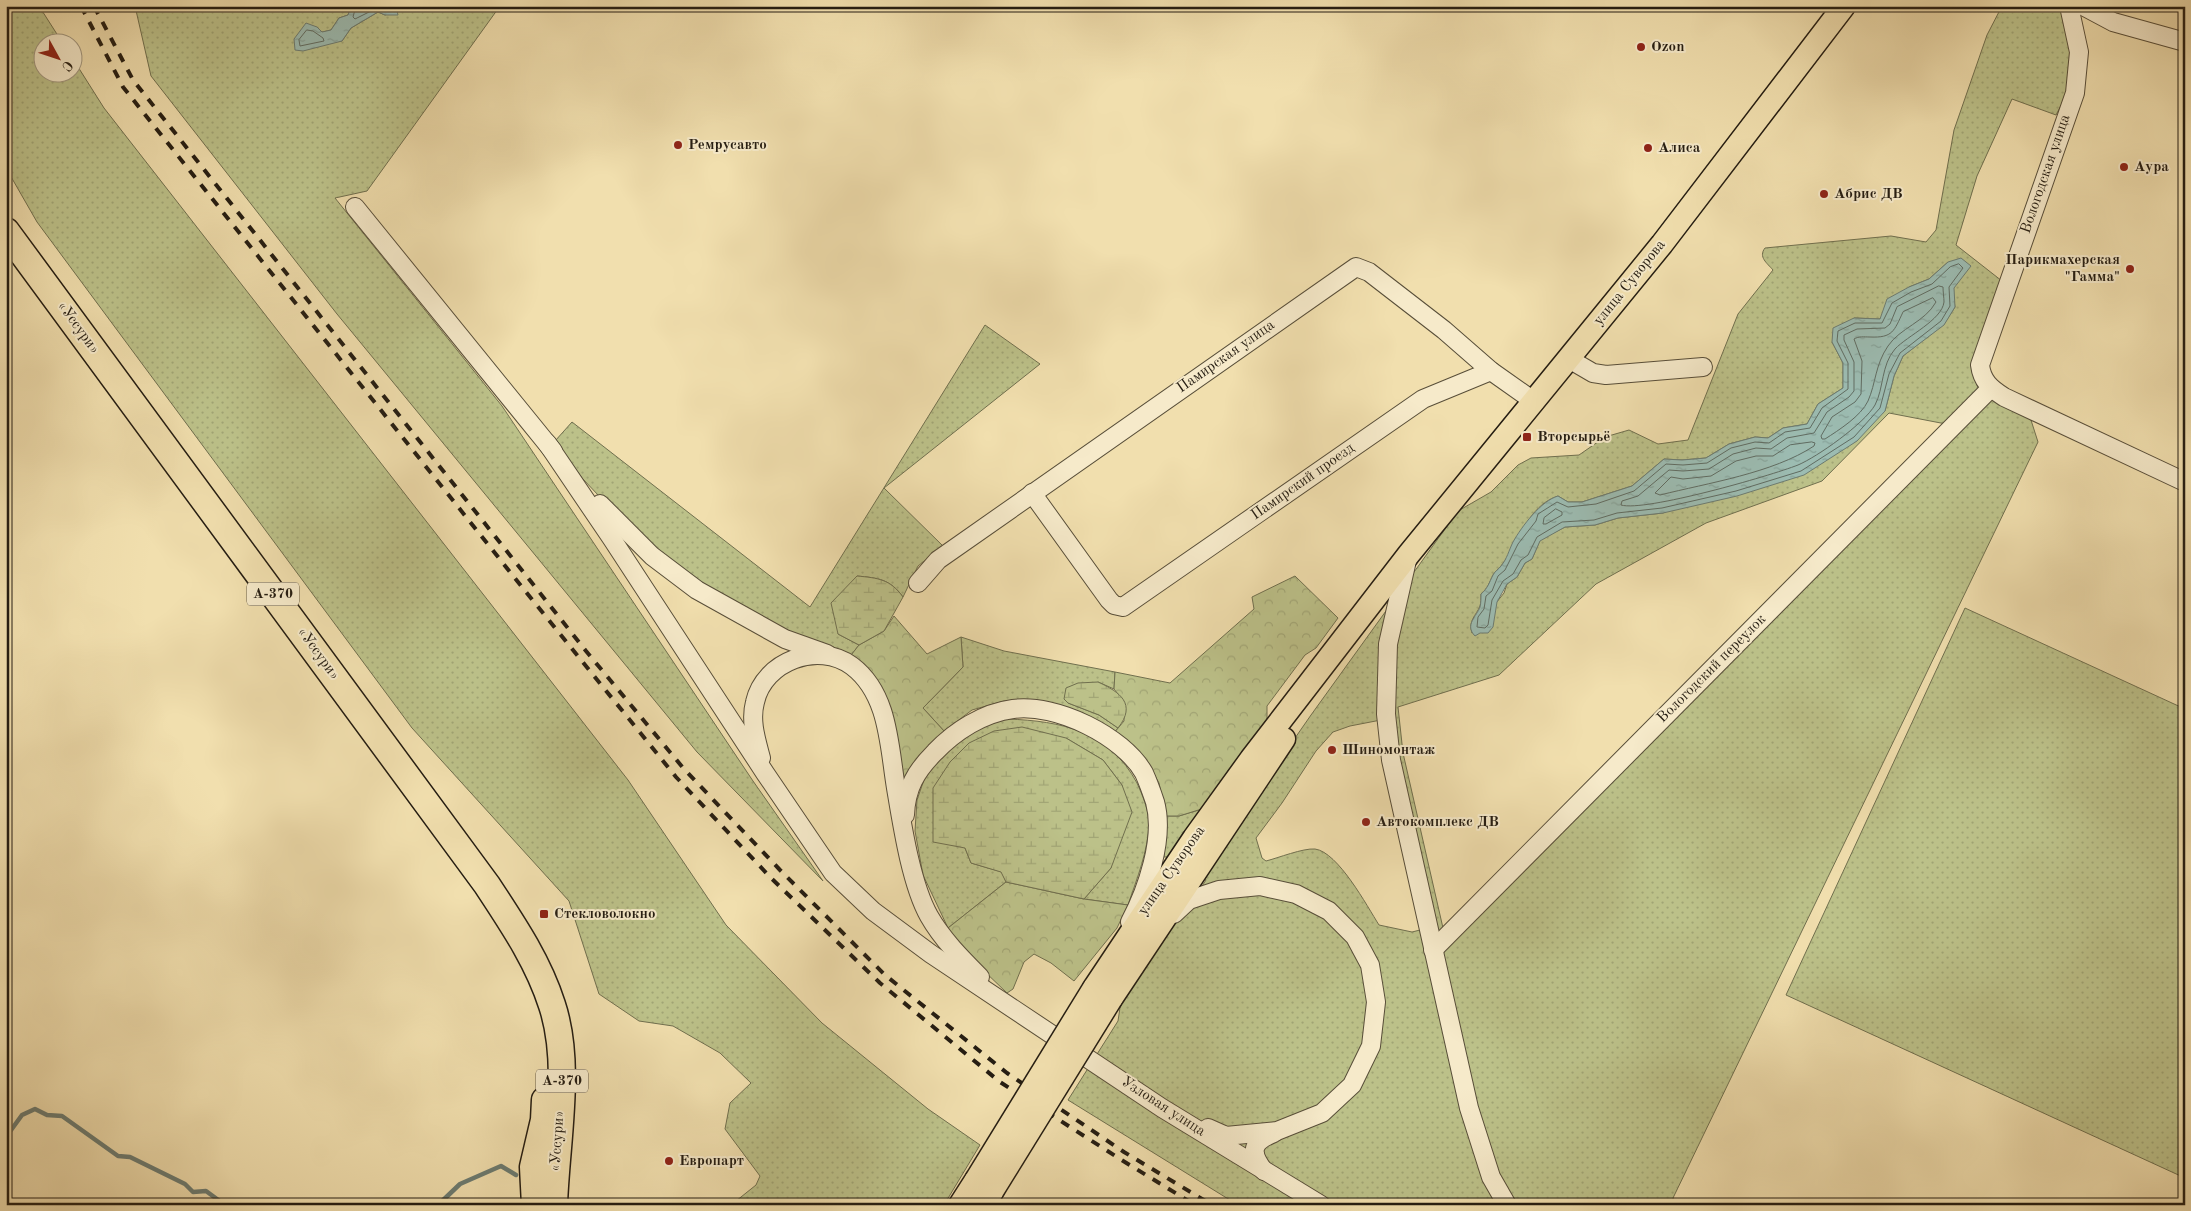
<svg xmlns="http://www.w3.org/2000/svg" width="2191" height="1211" viewBox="0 0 2191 1211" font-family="'Old Standard TT',serif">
	<defs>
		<pattern id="green-dots" width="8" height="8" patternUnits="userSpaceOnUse" patternTransform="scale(1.25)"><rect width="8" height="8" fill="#bcc189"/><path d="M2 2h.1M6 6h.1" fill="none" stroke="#a1a575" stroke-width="1.8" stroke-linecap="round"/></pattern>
		<pattern id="forest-crowns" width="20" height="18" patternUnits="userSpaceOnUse" patternTransform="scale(1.25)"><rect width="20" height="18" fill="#bcc189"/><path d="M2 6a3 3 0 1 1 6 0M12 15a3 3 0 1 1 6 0" fill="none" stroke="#a1a575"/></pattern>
		<pattern id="wetland-marsh" width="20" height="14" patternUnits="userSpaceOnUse" patternTransform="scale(1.25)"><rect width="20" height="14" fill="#bcc189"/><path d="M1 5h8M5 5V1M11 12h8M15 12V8" fill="none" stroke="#a1a575"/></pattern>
		<pattern id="water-ripples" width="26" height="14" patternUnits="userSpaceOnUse" patternTransform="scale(1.25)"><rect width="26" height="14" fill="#9cbcb2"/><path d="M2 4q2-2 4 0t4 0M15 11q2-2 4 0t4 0" fill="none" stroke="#86a198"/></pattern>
	</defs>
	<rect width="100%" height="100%" fill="#f1dfae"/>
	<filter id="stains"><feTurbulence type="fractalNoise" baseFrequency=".004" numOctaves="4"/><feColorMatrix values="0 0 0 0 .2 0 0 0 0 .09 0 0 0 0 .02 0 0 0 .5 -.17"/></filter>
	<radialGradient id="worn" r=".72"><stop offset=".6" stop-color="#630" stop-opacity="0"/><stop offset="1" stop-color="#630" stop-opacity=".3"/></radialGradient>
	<g fill="url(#green-dots)" stroke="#706f4e" fill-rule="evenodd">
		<path d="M 6,6 L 39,6 L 62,42 L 42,42 L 42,72 L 72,72 L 73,59 L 104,108 L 628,780 L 726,925 L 822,1023 L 928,1109 L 980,1145 L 944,1205 L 731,1205 L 756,1185 L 760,1176 L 725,1129 L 730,1103 L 751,1083 L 720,1053 L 673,1026 L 639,1021 L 599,994 L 569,901 L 412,728 L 37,222 L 6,168 Z"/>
		<path d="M 135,6 L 353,6 L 350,9 L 348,15 L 339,18 L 331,30 L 294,39 L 342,41 L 351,28 L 378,12 L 385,15 L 397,11 L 401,6 L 500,6 L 367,191 L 335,198 L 502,406 L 753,781 L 823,881 L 697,752 L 337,314 L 151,76 Z"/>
		<path d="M 2002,6 L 2060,6 L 2071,50 L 2067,94 L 2056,115 L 2012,99 L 1977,176 L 1956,245 L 2002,281 L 1974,377 L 1979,390 L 2030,417 L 2038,442 L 1673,1198 L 1674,1205 L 1238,1205 L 1068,1100 L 1118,1021 L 1121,1001 L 1157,941 L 1183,915 L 1206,880 L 1202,872 L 1311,715 L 1458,511 L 1491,492 L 1518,465 L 1531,458 L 1579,455 L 1605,437 L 1629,430 L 1658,444 L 1688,440 L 1738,314 L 1773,270 C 1767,263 1758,257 1765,248 L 1891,236 L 1926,242 L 1936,230 L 1954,130 L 1987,35 ZM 1948,262 L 1955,307 L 1944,324 L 1903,356 L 1894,376 L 1885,411 L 1663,513 L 1618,518 L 1595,525 L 1565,527 L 1540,540 L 1532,559 L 1525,563 L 1517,577 L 1507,584 L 1504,593 L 1472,633 C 1468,620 1476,616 1480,606 C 1481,603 1481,598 1481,594 C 1488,588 1489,583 1493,575 C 1495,571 1499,569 1501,566 C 1520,542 1527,506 1558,496 L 1568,502 L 1582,502 L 1632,486 L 1664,459 L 1682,460 L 1706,458 L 1729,444 L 1755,437 L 1768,438 L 1783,428 L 1807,424 L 1818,404 L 1843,388 L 1843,363 L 1832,342 L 1854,318 L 1880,319 L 1909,287 L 1929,279 ZM 1889,413 L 1946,424 L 1443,928 L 1403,753 L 1398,707 L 1499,675 L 1596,584 L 1706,523 L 1822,481 ZM 1386,719 L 1428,928 L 1412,932 L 1379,925 C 1367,906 1338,852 1315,849 C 1303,848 1278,858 1266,861 L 1262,858 L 1256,838 L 1282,803 L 1316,751 L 1333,732 L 1350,726 Z"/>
		<path d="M 985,325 L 1040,364 L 884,488 L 943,546 L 918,566 L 903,597 C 890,579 878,578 857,576 L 838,634 L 859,645 L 848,659 L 728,603 L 633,532 L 582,478 L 555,441 L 572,422 L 810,607 Z"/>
		<path d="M 1965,608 L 2185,709 L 2185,1178 L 1786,995 Z"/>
		<path d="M 961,637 L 1004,651 L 1115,672 L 1114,689 L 1098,682 L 1068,703 L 1099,715 L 1118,728 L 1114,733 L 1040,702 L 1004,701 L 972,710 L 944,731 L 923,708 L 963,667 Z"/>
		<path d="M 1007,719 C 1062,721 1109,731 1137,783 C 1142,794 1149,811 1149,823 C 1148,852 1137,878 1128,905 L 1084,899 L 1111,868 L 1122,785 L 1103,760 L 1066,738 L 965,848 L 971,863 L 1002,872 L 1006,882 L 948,928 L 923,875 L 915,831 L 917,800 L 927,771 L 943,751 L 978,728 Z"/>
		<path d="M 1205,808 L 1171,857 L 1164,857 L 1166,816 L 1179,816 Z"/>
	</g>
	<g fill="url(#forest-crowns)" stroke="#706f4e">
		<path d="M 1295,576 L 1338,618 L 1316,648 L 1305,655 L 1267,706 L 1267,719 L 1205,808 L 1179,816 L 1166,816 L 1159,783 L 1149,765 L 1114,733 L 1124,721 L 1124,702 L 1114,689 L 1115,672 L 1170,683 L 1254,609 L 1252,597 Z"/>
		<path d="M 894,616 L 927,654 L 961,637 L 963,667 L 923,708 L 944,731 L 912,765 L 906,779 L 899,777 L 888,715 L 848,659 L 859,645 L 884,631 Z"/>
		<path d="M 1006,882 L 1084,899 L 1128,905 L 1117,928 L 1074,981 L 1051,963 L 1034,954 L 1024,962 L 1013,989 L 1007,993 L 957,945 L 948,928 Z"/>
	</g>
	<g fill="url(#wetland-marsh)" stroke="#706f4e">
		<path d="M 857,576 C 878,578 890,579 903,597 L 884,631 L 859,645 L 838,634 L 831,603 Z"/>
		<path d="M 1098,682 C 1120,692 1137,704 1118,728 L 1099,715 L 1068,703 L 1064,699 L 1066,688 L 1078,683 Z"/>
		<path d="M 1022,727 L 1066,738 L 1103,760 L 1122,785 L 1132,812 L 1111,868 L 1084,899 L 1006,882 L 1001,872 L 971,863 L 965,848 L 933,842 L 933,788 L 950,762 L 969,743 L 994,731 Z"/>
	</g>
	<g fill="url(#water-ripples)" stroke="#6c7c72">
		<path d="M 353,6 L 401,6 L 397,11 L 398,15 L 385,15 L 378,12 L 351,28 L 342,41 L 303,51 L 295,50 L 294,39 L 306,23 L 317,27 L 322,32 L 331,30 L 339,18 L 348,15 L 350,9 Z"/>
		<path d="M 1961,258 L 1971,266 L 1954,288 L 1955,307 L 1944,325 L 1903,356 L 1894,376 L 1885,411 L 1857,441 L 1804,475 L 1737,496 L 1663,513 L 1618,518 L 1595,525 L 1565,527 L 1540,541 L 1532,559 L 1525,563 L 1517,577 L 1507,584 L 1497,602 L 1493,627 L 1488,633 L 1480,633 L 1475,636 C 1464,625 1477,616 1480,607 C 1481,603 1481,598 1481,594 C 1488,588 1489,583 1493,575 C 1495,571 1499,569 1501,566 C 1507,559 1509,550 1513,542 C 1522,526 1541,501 1558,496 L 1568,502 L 1582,502 L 1632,486 L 1664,459 L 1682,460 L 1706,458 L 1729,444 L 1755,437 L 1768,438 L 1783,428 L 1807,424 L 1818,404 L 1843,388 L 1843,363 L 1832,342 L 1833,328 L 1854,318 L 1880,319 L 1887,299 L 1909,287 L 1929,279 L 1948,262 Z"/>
	</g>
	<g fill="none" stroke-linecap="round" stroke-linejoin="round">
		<g stroke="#606c62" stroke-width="1">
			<path d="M 356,6 L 353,17 L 355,19 L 377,8 L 391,10 L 395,6"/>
			<path d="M 307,30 L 313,31 L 323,38 L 324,41 L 300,46 L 299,40 Z"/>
			<path d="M 1959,264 L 1963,268 L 1949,287 L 1950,306 L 1941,321 L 1900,353 L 1889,374 L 1880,408 L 1854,437 L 1801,471 L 1736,491 L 1662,508 L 1617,513 L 1594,520 L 1562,522 L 1537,537 L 1528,555 L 1521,560 L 1513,574 L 1503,581 L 1492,600 L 1488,625 L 1485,628 L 1477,627 L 1478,617 L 1484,609 L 1486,596 L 1492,591 L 1498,576 L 1505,570 L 1518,544 L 1536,521 L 1538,514 L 1557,502 L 1568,507 L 1596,504 L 1634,491 L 1666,464 L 1683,465 L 1707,463 L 1731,448 L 1755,442 L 1769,443 L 1785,432 L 1810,428 L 1822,408 L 1848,389 L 1848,363 L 1837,341 L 1838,331 L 1855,323 L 1882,323 L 1892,303 L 1911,292 L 1932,284 L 1950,267 Z"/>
			<path d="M 1939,286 L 1943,287 C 1943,292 1944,298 1944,302 C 1942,320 1907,336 1895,349 C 1881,365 1884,388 1875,405 C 1864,424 1817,457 1798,465 C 1770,476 1645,512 1621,505 L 1622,501 L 1638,496 L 1669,470 L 1683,471 L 1709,469 L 1733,454 L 1756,448 L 1771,449 L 1787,438 L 1814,433 L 1827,412 L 1849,397 L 1854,391 L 1854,362 L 1844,340 L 1844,335 L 1857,329 L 1885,328 L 1890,324 L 1897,307 Z"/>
			<path d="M 1933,298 L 1936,302 C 1925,322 1900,328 1888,346 C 1875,365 1876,383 1868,401 C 1861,416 1839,430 1825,439 L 1822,439 L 1821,436 L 1832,417 L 1855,402 L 1861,394 L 1862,361 L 1854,339 C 1859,336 1864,337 1870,337 C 1893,338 1894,331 1903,312 Z"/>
			<path d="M 1812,442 L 1815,443 L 1814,446 C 1773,473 1708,483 1660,495 L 1655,493 L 1671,477 L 1683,479 L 1711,476 L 1736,461 L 1756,456 L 1773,456 L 1790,445 Z"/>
			<path d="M 1556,509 L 1562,512 L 1562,515 L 1546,524 L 1543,524 L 1544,518 Z"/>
		</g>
		<g stroke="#6c7c72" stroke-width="4.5">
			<path d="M 6,1137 L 22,1115 L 35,1109 L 47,1115 L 62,1116 L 118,1156 L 130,1157 L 185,1184 L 193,1192 L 206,1191 L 225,1205"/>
			<path d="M 438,1205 L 460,1184 L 501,1166 L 516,1175"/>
		</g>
		<defs>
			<g id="minor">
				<path d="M 2069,6 L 2079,52 L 2075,93 L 1980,365 C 1982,381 1990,388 2004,397 L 2185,482"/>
				<path d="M 2083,6 L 2113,22 L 2185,42"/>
				<path d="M 355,207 L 553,451"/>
				<path d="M 1569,359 L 1593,373 L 1606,375 L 1703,367"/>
				<path d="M 547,443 L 612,539 L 765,773 L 833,873 L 873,911 L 931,954 L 1162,1108 L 1321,1205"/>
				<path d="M 1032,493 L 1109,600 L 1114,605 L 1123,607 L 1423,399 L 1491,371"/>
				<path d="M 600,504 L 652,556 L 697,590 L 785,639 L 827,654"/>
				<path d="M 1408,556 L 1388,644 L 1386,714 L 1391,760 L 1469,1108 L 1491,1177 L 1507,1205"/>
				<path d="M 918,583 L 938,560 L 1356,267 L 1369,272 L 1444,330 L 1491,371 L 1535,402"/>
				<path d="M 761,758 C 756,739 750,721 755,702 C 764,661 818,641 852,666 C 889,694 889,746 896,788 C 902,824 911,884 929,916 C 942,939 962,959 980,977"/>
				<path d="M 905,815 C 906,788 916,771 935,752 C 955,731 983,713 1013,709 C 1056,703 1123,736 1144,773 C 1148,782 1152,793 1155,802 C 1165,838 1147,890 1130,922"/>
				<path d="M 1174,914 L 1189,900 L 1219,890 L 1260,886 L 1296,894 L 1329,911 L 1355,937 L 1370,965 L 1376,1002 L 1371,1046 L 1352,1085 L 1322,1113 L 1277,1131 L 1226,1136 L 1208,1128"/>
				<path d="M 1433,950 L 1991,388"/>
				<path d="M 1264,1171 C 1249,1151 1252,1142 1274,1133"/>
			</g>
			<g id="major">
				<path d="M 1094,988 L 1194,838 L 1251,759 L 1409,554 L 1662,244 L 1844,6"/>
				<path d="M 1111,999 L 1284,739"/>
				<path d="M 960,1205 L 976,1180"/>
				<path d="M 984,1205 L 993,1190"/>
			</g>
			<g id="highway">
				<path d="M 6,231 L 487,885 C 512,923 538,961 552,1005 C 572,1065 556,1142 554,1205"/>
				<path d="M 535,1205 L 533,1167 L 544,1120 L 545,1100"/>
			</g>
		</defs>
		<use href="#minor" stroke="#584e39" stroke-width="20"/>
		<use href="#major" stroke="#251d12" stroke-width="25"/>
		<use href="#highway" stroke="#251d12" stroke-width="29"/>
		<use href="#minor" stroke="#f6eaca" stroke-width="18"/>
		<use href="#major" stroke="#f1dfae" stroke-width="22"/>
		<use href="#highway" stroke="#f1dfae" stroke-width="26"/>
		<g stroke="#251d12" stroke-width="4" stroke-dasharray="9 9" stroke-linecap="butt">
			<path d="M 81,6 L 123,87 L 526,592 L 676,777 L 771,878 L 880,983 L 1000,1082 L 1120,1159 L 1195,1205"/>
			<path d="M 94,6 L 133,80 L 586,651 L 684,769 L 780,870 L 885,975 L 1007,1073 L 1124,1152 L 1212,1205"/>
		</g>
		<defs>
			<g id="major-bridge">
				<path d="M 976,1180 L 1094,988"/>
				<path d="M 993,1190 L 1111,999"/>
			</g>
		</defs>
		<use href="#major-bridge" stroke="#251d12" stroke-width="25" stroke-linecap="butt"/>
		<use href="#major-bridge" stroke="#f1dfae" stroke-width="22"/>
	</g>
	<g fill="#8f2418" stroke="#f6eaca" stroke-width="2">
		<circle cx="1641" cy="47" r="5"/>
		<circle cx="678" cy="145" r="5"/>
		<circle cx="1648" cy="148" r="5"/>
		<circle cx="2124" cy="167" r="5"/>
		<circle cx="1824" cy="194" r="5"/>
		<circle cx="2130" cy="269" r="5"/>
		<rect x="1522" y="432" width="10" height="10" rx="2.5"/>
		<circle cx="1332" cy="750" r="5"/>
		<circle cx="1366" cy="822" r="5"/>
		<rect x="539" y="909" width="10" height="10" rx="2.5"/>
		<circle cx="669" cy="1161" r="5"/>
	</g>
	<g text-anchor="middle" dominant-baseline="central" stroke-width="4" stroke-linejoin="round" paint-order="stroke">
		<g fill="#f6eaca" stroke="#645a49" stroke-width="1">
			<rect x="247" y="582.5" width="52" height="23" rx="4"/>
			<rect x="536" y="1069.5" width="52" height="23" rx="4"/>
		</g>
		<g font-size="14" font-weight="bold" fill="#251d12">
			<text x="273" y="594">А-370</text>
			<text x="562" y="1081">А-370</text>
		</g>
		<g font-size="15" font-weight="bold" fill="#251d12" stroke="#f6eaca" text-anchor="start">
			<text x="1651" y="47">Ozon</text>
			<text x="688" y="145">Ремрусавто</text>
			<text x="1658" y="148">Алиса</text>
			<text x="2134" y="167">Аура</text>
			<text x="1834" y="194">Абрис ДВ</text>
			<text x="2120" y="260" text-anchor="end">Парикмахерская<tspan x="2120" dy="17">"Гамма"</tspan></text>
			<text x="1537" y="437">Вторсырьё</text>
			<text x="1342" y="750">Шиномонтаж</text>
			<text x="1376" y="822">Автокомплекс ДВ</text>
			<text x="554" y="914">Стекловолокно</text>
			<text x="679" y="1161">Европарт</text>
		</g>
		<g font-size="15" fill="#251d12" stroke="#f6eaca">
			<text transform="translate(2046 174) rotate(-71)">Вологодская улица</text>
			<text transform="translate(1630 283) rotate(-51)">улица Суворова</text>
			<text transform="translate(78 328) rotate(54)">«Уссури»</text>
			<text transform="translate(1226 357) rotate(-35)">Памирская улица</text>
			<text transform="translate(1303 482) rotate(-35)">Памирский проезд</text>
			<text transform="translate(318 654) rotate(54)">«Уссури»</text>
			<text transform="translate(1712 669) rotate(-45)">Вологодский переулок</text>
			<text transform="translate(1172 871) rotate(-55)">улица Суворова</text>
			<text transform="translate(1163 1107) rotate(33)">Узловая улица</text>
			<text transform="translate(558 1141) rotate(-86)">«Уссури»</text>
		</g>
	</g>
	<rect width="2191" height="1211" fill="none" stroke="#f1dfae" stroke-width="25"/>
	<rect x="8" y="8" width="2176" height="1196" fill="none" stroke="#251d12" stroke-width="2.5"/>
	<rect x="12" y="12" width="2166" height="1186" fill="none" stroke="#251d12"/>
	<g transform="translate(58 58) rotate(130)"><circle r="24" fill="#f6eaca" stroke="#a29880"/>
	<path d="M0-4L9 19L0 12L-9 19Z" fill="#8f2418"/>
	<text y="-8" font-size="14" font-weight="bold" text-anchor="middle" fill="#251d12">С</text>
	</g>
	<rect width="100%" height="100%" filter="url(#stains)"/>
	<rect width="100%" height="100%" fill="url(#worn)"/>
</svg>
